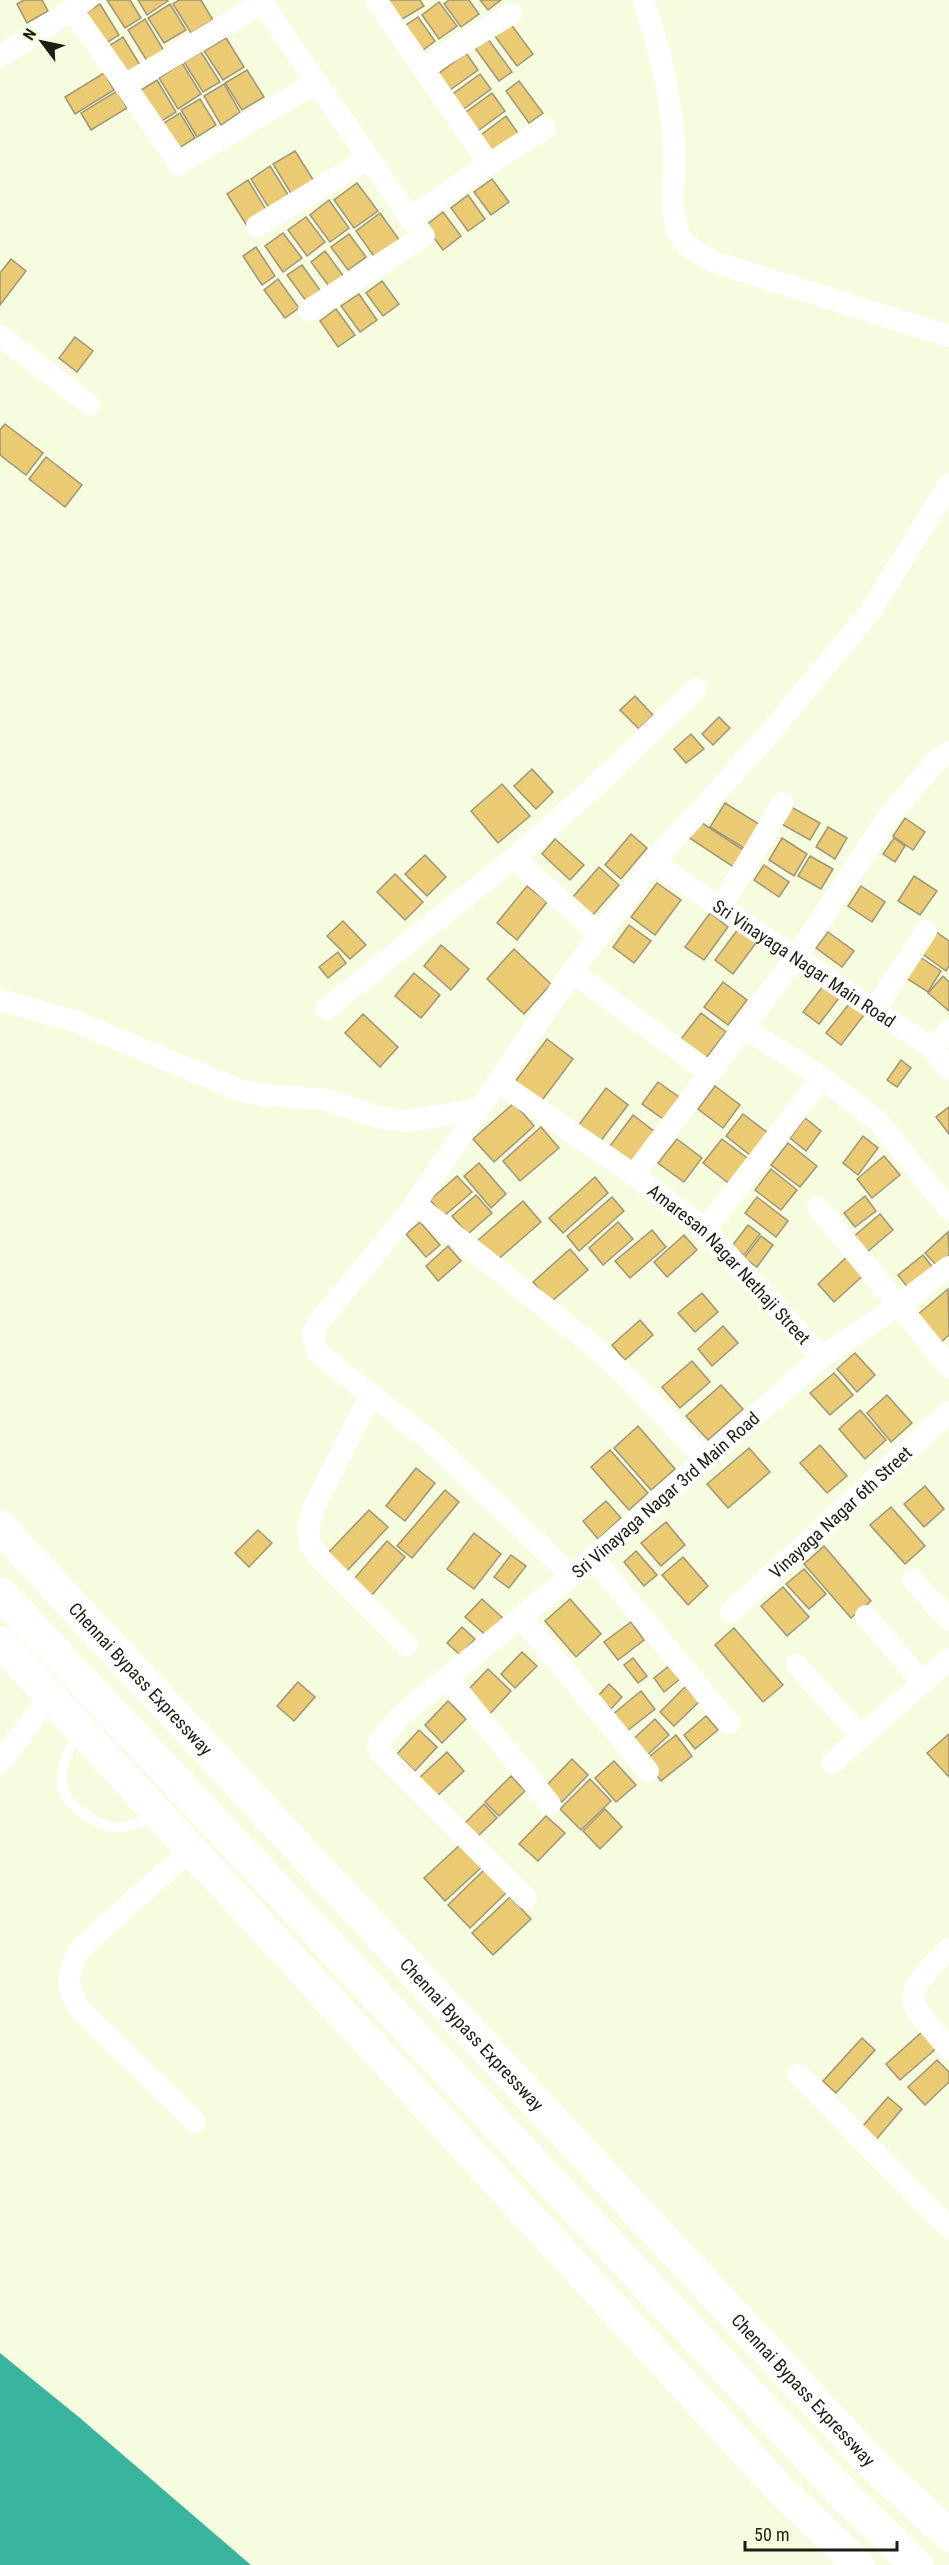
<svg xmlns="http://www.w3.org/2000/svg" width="949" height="2565" viewBox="0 0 949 2565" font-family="'Roboto Condensed',sans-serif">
	<rect width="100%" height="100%" fill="#f5fdde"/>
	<path fill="#39b59f" d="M 0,2353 L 80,2418 L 251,2565 L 0,2565 Z"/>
	<g fill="#eacb74" stroke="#9f9579" stroke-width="1.5">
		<path d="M 24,0 L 42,0 L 48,11 L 27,23 L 17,4 Z"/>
		<path d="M 107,0 L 130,0 L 141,18 L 125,28 Z"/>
		<path d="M 138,0 L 167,0 L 168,1 L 147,15 Z"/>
		<path d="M 179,0 L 201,0 L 213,20 L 191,33 L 173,4 Z"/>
		<path d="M 387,0 L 420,0 L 424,6 L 399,21 Z"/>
		<path d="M 449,0 L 469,0 L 479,14 L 461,27 L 444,4 Z"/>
		<path d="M 480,0 L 501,0 L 488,10 Z"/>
		<path d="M 439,2 L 457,26 L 439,39 L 422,15 Z"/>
		<path d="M 100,4 L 119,35 L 103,45 L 84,14 Z"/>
		<path d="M 170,4 L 186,30 L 164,43 L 148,18 Z"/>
		<path d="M 418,17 L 435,41 L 418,54 L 400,29 Z"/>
		<path d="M 145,19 L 164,51 L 147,61 L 128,30 Z"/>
		<path d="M 510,23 L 533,54 L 517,66 L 494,35 Z"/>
		<path d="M 123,37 L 140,65 L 124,75 L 107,47 Z"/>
		<path d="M 226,38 L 244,67 L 223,80 L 204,51 Z"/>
		<path d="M 488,39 L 512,72 L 499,81 L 475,48 Z"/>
		<path d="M 201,52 L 220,82 L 203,92 L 184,62 Z"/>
		<path d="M 466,53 L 478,70 L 450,90 L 438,74 Z"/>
		<path d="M 182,63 L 201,94 L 178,109 L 159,78 Z"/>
		<path d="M 247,70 L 264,97 L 242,110 L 225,83 Z"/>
		<path d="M 104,73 L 114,90 L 75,114 L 65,97 Z"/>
		<path d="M 480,74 L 491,89 L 461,111 L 450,96 Z"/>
		<path d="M 157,80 L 176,112 L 157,124 L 138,92 Z"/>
		<path d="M 519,81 L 543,113 L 529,123 L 506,91 Z"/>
		<path d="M 224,84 L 240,112 L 221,125 L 204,96 Z"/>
		<path d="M 117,91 L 127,108 L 91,130 L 81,113 Z"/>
		<path d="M 492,93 L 505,111 L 475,133 L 462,115 Z"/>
		<path d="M 200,99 L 216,125 L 197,137 L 181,110 Z"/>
		<path d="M 180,113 L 195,138 L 174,151 L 159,126 Z"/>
		<path d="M 506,116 L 520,136 L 491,158 L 477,138 Z"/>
		<path d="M 295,151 L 314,181 L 292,195 L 273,164 Z"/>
		<path d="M 270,166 L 292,201 L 272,213 L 251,179 Z"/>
		<path d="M 492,179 L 509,202 L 491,215 L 474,192 Z"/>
		<path d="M 248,180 L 268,213 L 247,226 L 227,194 Z"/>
		<path d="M 357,183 L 378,211 L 354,228 L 334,200 Z"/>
		<path d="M 468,195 L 485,219 L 468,231 L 451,208 Z"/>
		<path d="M 329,200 L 349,228 L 330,242 L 310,215 Z"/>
		<path d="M 443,212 L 461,236 L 443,250 L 425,226 Z"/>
		<path d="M 380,213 L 400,241 L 376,259 L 356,231 Z"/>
		<path d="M 306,217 L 325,242 L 307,256 L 288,230 Z"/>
		<path d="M 283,233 L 302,258 L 283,272 L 265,246 Z"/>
		<path d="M 349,234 L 366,257 L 348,270 L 331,247 Z"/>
		<path d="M 256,247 L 275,276 L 262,285 L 243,256 Z"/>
		<path d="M 325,251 L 345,278 L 331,289 L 311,262 Z"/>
		<path d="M 11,259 L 26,271 L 0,305 L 0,273 Z"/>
		<path d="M 302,265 L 320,290 L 306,301 L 287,275 Z"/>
		<path d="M 278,279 L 299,308 L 285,318 L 264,290 Z"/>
		<path d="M 382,281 L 399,304 L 383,316 L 366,293 Z"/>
		<path d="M 359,294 L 377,320 L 360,332 L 341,306 Z"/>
		<path d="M 336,309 L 355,335 L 338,347 L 320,321 Z"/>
		<path d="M 75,337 L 93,351 L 77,372 L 59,358 Z"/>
		<path d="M 5,424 L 43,453 L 26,475 L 0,455 L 0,430 Z"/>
		<path d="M 46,457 L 82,485 L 65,507 L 29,479 Z"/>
		<path d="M 635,696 L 653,715 L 639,729 L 620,710 Z"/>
		<path d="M 719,717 L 730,728 L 713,745 L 702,734 Z"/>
		<path d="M 691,734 L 704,749 L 686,763 L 674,749 Z"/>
		<path d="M 532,769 L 553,792 L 536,809 L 514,786 Z"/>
		<path d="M 502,784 L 530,816 L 498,843 L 471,811 Z"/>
		<path d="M 725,803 L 762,826 L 747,850 L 710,827 Z"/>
		<path d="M 786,804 L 820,823 L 810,840 L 776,821 Z"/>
		<path d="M 905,818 L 925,832 L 913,850 L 893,836 Z"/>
		<path d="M 699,821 L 745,851 L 735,868 L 688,837 Z"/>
		<path d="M 828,827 L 847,838 L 835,859 L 816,847 Z"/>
		<path d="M 631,834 L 647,848 L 621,879 L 605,865 Z"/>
		<path d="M 782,838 L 807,854 L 794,876 L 769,860 Z"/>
		<path d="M 894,838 L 905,846 L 895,862 L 883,854 Z"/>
		<path d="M 555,839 L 584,865 L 570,880 L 542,854 Z"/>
		<path d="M 425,855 L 446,877 L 427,896 L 405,874 Z"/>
		<path d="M 810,856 L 833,869 L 821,889 L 798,876 Z"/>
		<path d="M 764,865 L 789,882 L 779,897 L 754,880 Z"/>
		<path d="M 599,867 L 619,885 L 592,916 L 572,898 Z"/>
		<path d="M 395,874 L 423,902 L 405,920 L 377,892 Z"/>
		<path d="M 914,876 L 937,891 L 920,915 L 898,901 Z"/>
		<path d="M 657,883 L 681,900 L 655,935 L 631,917 Z"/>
		<path d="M 527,886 L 547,902 L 517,940 L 497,923 Z"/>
		<path d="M 861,886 L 885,902 L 872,922 L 848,906 Z"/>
		<path d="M 710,913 L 728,927 L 704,960 L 685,947 Z"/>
		<path d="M 343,921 L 366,945 L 350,959 L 327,936 Z"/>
		<path d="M 629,925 L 651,941 L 634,963 L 613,947 Z"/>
		<path d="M 741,925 L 759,939 L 733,974 L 715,960 Z"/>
		<path d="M 935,931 L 949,941 L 949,966 L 946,971 L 921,953 Z"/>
		<path d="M 828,932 L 854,951 L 842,967 L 816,948 Z"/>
		<path d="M 441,945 L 469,969 L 451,990 L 424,966 Z"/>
		<path d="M 514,949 L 551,984 L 524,1014 L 487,979 Z"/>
		<path d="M 338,952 L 346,963 L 328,978 L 319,967 Z"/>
		<path d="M 920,957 L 941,971 L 928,992 L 906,978 Z"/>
		<path d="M 414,973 L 440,995 L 421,1018 L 395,996 Z"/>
		<path d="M 943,976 L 949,982 L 949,1011 L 928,993 Z"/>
		<path d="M 827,981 L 843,993 L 819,1024 L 803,1012 Z"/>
		<path d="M 723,982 L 747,1000 L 728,1025 L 704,1007 Z"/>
		<path d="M 849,1004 L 864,1015 L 841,1045 L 826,1033 Z"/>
		<path d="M 701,1013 L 726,1032 L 706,1058 L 681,1039 Z"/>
		<path d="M 363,1014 L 398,1047 L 380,1067 L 345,1033 Z"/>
		<path d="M 547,1039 L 573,1059 L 540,1103 L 514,1083 Z"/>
		<path d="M 901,1060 L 911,1068 L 897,1087 L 887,1080 Z"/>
		<path d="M 658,1082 L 679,1097 L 663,1119 L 642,1104 Z"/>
		<path d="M 715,1086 L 740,1105 L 723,1128 L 698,1109 Z"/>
		<path d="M 606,1088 L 628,1105 L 600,1142 L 578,1126 Z"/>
		<path d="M 514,1103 L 534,1126 L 494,1162 L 473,1139 Z"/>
		<path d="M 949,1107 L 949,1134 L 936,1117 Z"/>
		<path d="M 743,1114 L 768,1133 L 751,1156 L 726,1136 Z"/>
		<path d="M 633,1115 L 655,1132 L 629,1167 L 607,1150 Z"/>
		<path d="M 805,1118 L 821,1131 L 806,1151 L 790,1138 Z"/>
		<path d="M 541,1127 L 559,1148 L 520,1181 L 503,1161 Z"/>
		<path d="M 863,1136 L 878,1148 L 858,1175 L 843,1163 Z"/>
		<path d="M 677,1139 L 702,1158 L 684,1182 L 658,1163 Z"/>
		<path d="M 722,1139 L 751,1161 L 732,1186 L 703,1163 Z"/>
		<path d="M 788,1143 L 817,1166 L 800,1187 L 771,1165 Z"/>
		<path d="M 884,1156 L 900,1175 L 872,1198 L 857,1179 Z"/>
		<path d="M 479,1163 L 506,1194 L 491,1208 L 464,1176 Z"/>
		<path d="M 771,1169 L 797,1190 L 781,1210 L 755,1190 Z"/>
		<path d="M 457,1176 L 472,1192 L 444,1216 L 430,1200 Z"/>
		<path d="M 595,1177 L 608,1193 L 563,1233 L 549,1218 Z"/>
		<path d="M 476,1195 L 492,1213 L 468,1234 L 452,1216 Z"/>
		<path d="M 865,1196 L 876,1211 L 855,1227 L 844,1213 Z"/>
		<path d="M 612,1197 L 624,1211 L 579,1251 L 567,1236 Z"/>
		<path d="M 757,1197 L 788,1221 L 776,1237 L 745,1213 Z"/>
		<path d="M 523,1201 L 541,1222 L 495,1262 L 477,1241 Z"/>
		<path d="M 880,1214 L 893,1230 L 866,1253 L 853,1237 Z"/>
		<path d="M 420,1222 L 440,1245 L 426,1257 L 406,1234 Z"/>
		<path d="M 618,1222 L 633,1239 L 603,1265 L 589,1248 Z"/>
		<path d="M 748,1225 L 760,1234 L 744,1255 L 732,1246 Z"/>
		<path d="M 652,1230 L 666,1247 L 630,1278 L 615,1261 Z"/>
		<path d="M 948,1232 L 949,1255 L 937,1266 L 925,1253 Z"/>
		<path d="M 684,1235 L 697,1250 L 667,1277 L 654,1262 Z"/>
		<path d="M 761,1236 L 773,1245 L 757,1267 L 744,1258 Z"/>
		<path d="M 448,1246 L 461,1261 L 438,1281 L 426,1266 Z"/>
		<path d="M 570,1249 L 588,1270 L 551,1302 L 533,1282 Z"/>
		<path d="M 851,1253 L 867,1272 L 834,1302 L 818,1284 Z"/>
		<path d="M 923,1255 L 934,1269 L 909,1289 L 898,1275 Z"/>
		<path d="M 948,1289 L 949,1335 L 940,1343 L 917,1315 Z"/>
		<path d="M 702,1293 L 718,1312 L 695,1332 L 678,1313 Z"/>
		<path d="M 640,1320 L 653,1335 L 625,1360 L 612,1345 Z"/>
		<path d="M 723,1326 L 738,1343 L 712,1366 L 698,1349 Z"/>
		<path d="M 855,1353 L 875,1375 L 857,1392 L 837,1369 Z"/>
		<path d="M 692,1361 L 710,1382 L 680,1408 L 662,1387 Z"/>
		<path d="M 834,1373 L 853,1395 L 830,1415 L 810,1393 Z"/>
		<path d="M 721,1385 L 743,1409 L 708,1440 L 686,1416 Z"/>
		<path d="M 887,1395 L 912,1423 L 891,1442 L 867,1413 Z"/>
		<path d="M 860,1410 L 886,1440 L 865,1459 L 839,1429 Z"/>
		<path d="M 638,1426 L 675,1469 L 651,1490 L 614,1448 Z"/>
		<path d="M 820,1445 L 847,1476 L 827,1493 L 800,1463 Z"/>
		<path d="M 749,1448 L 770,1472 L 728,1508 L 707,1484 Z"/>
		<path d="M 610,1450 L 648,1493 L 629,1510 L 591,1467 Z"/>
		<path d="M 416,1468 L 435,1483 L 405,1521 L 386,1506 Z"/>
		<path d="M 925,1486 L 944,1509 L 924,1527 L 904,1504 Z"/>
		<path d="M 445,1490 L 459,1502 L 412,1558 L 397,1546 Z"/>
		<path d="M 606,1501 L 621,1518 L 598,1539 L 583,1521 Z"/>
		<path d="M 891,1507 L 925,1546 L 905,1564 L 870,1525 Z"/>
		<path d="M 369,1510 L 388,1527 L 346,1572 L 327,1554 Z"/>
		<path d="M 666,1522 L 685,1545 L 661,1566 L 641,1543 Z"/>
		<path d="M 258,1530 L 272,1543 L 249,1567 L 235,1553 Z"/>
		<path d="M 474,1533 L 501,1554 L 474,1589 L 447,1569 Z"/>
		<path d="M 387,1541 L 405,1557 L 371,1596 L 353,1580 Z"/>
		<path d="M 824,1546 L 871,1601 L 851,1618 L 804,1564 Z"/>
		<path d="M 636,1551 L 657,1575 L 644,1586 L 624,1562 Z"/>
		<path d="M 511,1555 L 526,1566 L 509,1588 L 494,1577 Z"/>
		<path d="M 683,1557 L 708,1586 L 688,1605 L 662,1575 Z"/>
		<path d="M 804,1569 L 826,1594 L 809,1609 L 786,1584 Z"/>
		<path d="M 783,1587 L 809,1617 L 787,1636 L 761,1606 Z"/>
		<path d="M 482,1599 L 505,1620 L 489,1638 L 465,1617 Z"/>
		<path d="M 570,1599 L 601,1634 L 576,1657 L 545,1621 Z"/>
		<path d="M 631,1622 L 644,1640 L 618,1660 L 604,1642 Z"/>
		<path d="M 462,1627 L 475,1639 L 460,1655 L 447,1643 Z"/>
		<path d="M 734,1628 L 783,1685 L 763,1702 L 715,1645 Z"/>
		<path d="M 522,1652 L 537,1666 L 515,1688 L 501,1674 Z"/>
		<path d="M 633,1658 L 647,1676 L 638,1683 L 624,1665 Z"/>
		<path d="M 669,1666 L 680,1679 L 664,1692 L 654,1678 Z"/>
		<path d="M 488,1669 L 511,1691 L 487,1717 L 464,1694 Z"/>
		<path d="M 298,1682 L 315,1697 L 294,1721 L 277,1706 Z"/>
		<path d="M 609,1684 L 622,1697 L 611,1709 L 598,1696 Z"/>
		<path d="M 685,1687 L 699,1702 L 674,1726 L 660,1712 Z"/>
		<path d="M 641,1691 L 655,1709 L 627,1731 L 613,1714 Z"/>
		<path d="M 448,1701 L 466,1719 L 442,1743 L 425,1725 Z"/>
		<path d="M 706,1716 L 718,1730 L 695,1749 L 684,1735 Z"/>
		<path d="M 655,1719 L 669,1735 L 643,1759 L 629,1743 Z"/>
		<path d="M 419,1730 L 437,1747 L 415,1771 L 397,1754 Z"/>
		<path d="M 949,1734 L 949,1777 L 927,1753 Z"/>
		<path d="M 676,1735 L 692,1756 L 661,1781 L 645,1760 Z"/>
		<path d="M 447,1752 L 464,1771 L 436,1797 L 419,1778 Z"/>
		<path d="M 572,1759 L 588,1775 L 562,1802 L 546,1786 Z"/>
		<path d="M 614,1761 L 636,1785 L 616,1802 L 595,1778 Z"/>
		<path d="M 511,1776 L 525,1791 L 499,1816 L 485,1802 Z"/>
		<path d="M 590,1779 L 611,1801 L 581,1830 L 560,1809 Z"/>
		<path d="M 484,1804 L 497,1818 L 478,1836 L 465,1823 Z"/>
		<path d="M 605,1809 L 622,1827 L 600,1849 L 583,1831 Z"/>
		<path d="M 546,1816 L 565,1833 L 538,1861 L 519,1844 Z"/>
		<path d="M 462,1843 L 483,1866 L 445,1901 L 424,1878 Z"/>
		<path d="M 486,1868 L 508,1891 L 470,1928 L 448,1905 Z"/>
		<path d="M 510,1897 L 531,1919 L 493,1955 L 472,1933 Z"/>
		<path d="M 923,2031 L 938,2047 L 900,2080 L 886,2064 Z"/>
		<path d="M 862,2038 L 875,2050 L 836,2093 L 823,2081 Z"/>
		<path d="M 937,2060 L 949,2072 L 949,2082 L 925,2105 L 908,2087 Z"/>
		<path d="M 888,2097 L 902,2109 L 875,2141 L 861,2128 Z"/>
	</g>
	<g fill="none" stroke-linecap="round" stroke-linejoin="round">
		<path stroke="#fff" stroke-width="10" d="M 80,1733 C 60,1762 50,1791 84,1814 C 93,1820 103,1826 114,1828 C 128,1829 142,1821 154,1816"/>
		<g stroke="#fff" stroke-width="22">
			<path d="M 260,0 L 410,218 L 489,164 L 376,0"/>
			<path d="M 643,0 C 660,48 672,98 674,149 C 676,177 667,210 680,236 C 688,250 703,256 717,263 L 949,336"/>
			<path d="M 262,3 L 125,85 L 179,164 L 317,82"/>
			<path d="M 72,10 L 125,85"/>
			<path d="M 0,57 L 86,0"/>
			<path d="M 424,67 L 511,14"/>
			<path d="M 489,164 L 545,128"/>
			<path d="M 257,226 L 369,158"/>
			<path d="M 309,310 L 424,236 L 410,218"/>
			<path d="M 0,336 L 89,404"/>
			<path d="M 514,858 L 600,935"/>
			<path id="s1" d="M 653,862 L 932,1048 L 949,1069"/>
			<path d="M 721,907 L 783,803"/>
			<path d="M 572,972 L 710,1073"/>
			<path d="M 0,1000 L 74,1021 L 239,1090 L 263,1095 L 324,1099 L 381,1118 L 405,1121 L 478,1110"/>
			<path d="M 326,1009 L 514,858 L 590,791 L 696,689"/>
			<path d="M 874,1011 L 926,931"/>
			<path d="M 744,1027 L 822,1078 L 878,1121 L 949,1210"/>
			<path d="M 932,1048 L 949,1030"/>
			<path id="s2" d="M 497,1081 L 634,1175 L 705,1230 L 822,1357"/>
			<path d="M 634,1175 L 796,957 L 889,816 L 938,759 L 949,752"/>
			<path d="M 415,1204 L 590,1343 L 628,1378 L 705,1459"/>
			<path d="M 818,1207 L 949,1367"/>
			<path d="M 705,1230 L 822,1078"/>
			<path d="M 370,1396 L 315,1505 L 308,1527 L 310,1544 L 319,1557 L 407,1645"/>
			<path d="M 593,1558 L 729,1723"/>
			<path d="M 571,1575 L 427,1438 L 319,1354 L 313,1335 L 318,1323 L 409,1213 L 572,972 L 653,862 L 764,740 L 870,612 L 949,484"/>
			<path d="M 913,1580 L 949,1620"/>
			<path id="s3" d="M 731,1612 L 949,1412"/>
			<path d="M 866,1616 L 923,1683"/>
			<path d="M 521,1617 L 648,1771"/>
			<path d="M 797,1665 L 862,1737"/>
			<path d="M 447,1677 L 550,1804"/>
			<path d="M 0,1763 L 50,1696"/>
			<path d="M 832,1763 L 949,1659"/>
			<path d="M 191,1849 L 78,1951 C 67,1978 65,1982 79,2008 L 195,2122"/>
			<path id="s4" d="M 526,1898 L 380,1752 L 378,1743 L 400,1716 L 593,1558 L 822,1357 L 900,1304 L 949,1267"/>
			<path d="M 949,1949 C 898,2000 904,1996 949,2049"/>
			<path d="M 799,2075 L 949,2228"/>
		</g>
		<path stroke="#fff" stroke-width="32" d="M 0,1642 L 782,2491 L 859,2565"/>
		<g stroke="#fff" stroke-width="33">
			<path id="s5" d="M 0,1527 L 873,2464 L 949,2535"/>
			<path d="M 0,1593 L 847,2498 L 916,2565"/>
		</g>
	</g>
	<g text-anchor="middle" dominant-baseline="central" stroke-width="6" stroke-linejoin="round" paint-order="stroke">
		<g font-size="18" fill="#1b1e13" stroke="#f5fdde">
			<text stroke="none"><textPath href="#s1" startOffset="182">Sri Vinayaga Nagar Main Road</textPath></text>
			<text stroke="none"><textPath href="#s2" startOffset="297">Amaresan Nagar Nethaji Street</textPath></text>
			<text stroke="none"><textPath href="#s4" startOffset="596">Sri Vinayaga Nagar 3rd Main Road</textPath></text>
			<text stroke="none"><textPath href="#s3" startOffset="148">Vinayaga Nagar 6th Street</textPath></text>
			<text stroke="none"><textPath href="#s5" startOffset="207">Chennai Bypass Expressway</textPath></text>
			<text stroke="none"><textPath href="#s5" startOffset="693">Chennai Bypass Expressway</textPath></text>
			<text stroke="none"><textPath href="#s5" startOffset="1179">Chennai Bypass Expressway</textPath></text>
		</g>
	</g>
	<g transform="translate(42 42) rotate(302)" stroke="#f5fdde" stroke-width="4.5" paint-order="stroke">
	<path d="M0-4.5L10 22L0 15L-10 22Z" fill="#1b1e13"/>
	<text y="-9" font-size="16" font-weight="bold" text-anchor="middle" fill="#1b1e13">N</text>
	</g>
	<path d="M745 2541v9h152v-9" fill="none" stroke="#1b1e13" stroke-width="3"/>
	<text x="754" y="2541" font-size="18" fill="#1b1e13" stroke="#f5fdde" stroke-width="4.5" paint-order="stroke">50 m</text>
</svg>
